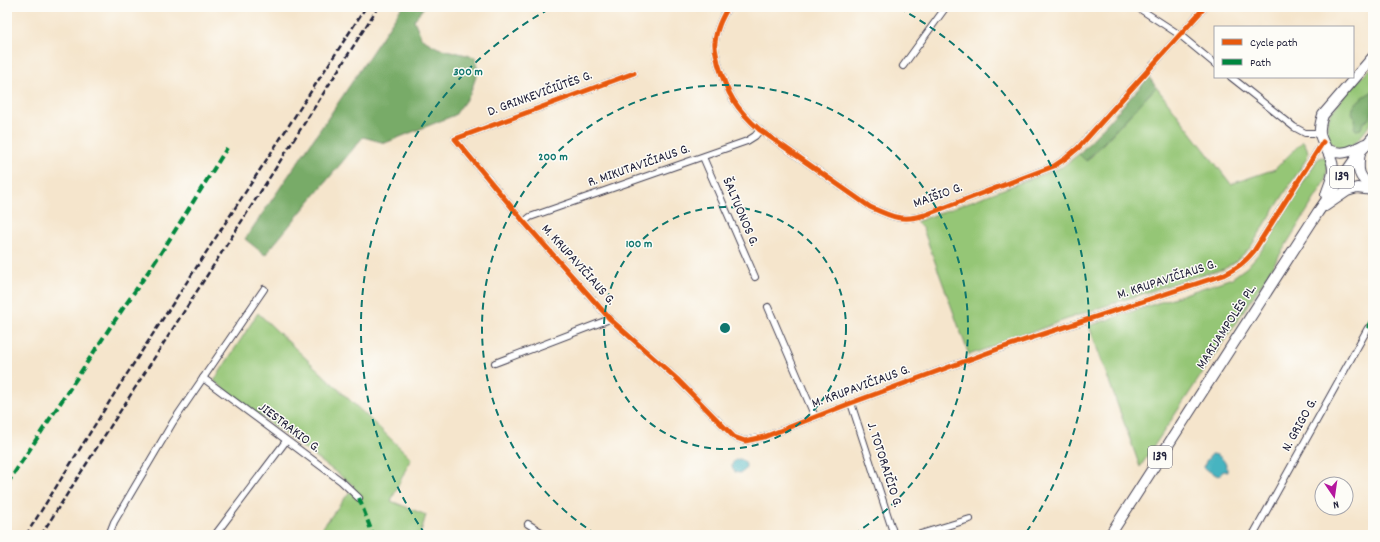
<svg xmlns="http://www.w3.org/2000/svg" width="1380" height="542" viewBox="0 0 1380 542" font-family="Dekko,sans-serif">
	<rect width="100%" height="100%" fill="#fdfcf7"/>
	<filter id="ink" filterUnits="userSpaceOnUse"><feTurbulence type="fractalNoise" baseFrequency=".025" numOctaves="2"/><feDisplacementMap in="SourceGraphic" scale="8" xChannelSelector="R" yChannelSelector="G"/><feConvolveMatrix kernelMatrix="1 2 1 2 8 2 1 2 1" color-interpolation-filters="sRGB"/></filter>
	<filter id="wash" filterUnits="userSpaceOnUse"><feTurbulence type="fractalNoise" baseFrequency=".012" numOctaves="4" result="noise"/><feDisplacementMap in="SourceGraphic" scale="16" xChannelSelector="R" yChannelSelector="G"/><feGaussianBlur stdDeviation="0.9" result="paint"/><feColorMatrix in="noise" values="0 0 0 0 0 0 0 0 0 0 0 0 0 0 0 0 0 1.4 0 .05"/><feComposite in="paint" operator="in"/></filter>
	<g filter="url(#wash)">
		<rect width="100%" height="100%" fill="#f5e5cc"/>
		<g fill="#95c676" stroke="#5c7458">
			<path d="M 1373,66 L 1373,91 C 1364,97 1354,101 1352,112 L 1355,118 L 1356,122 L 1363,123 L 1367,121 L 1373,110 C 1373,112 1374,116 1373,119 C 1370,126 1354,147 1346,148 C 1329,151 1324,130 1329,118 C 1335,103 1361,79 1373,66 Z"/>
			<path d="M 1156,87 L 1231,184 L 1275,169 L 1303,141 C 1307,147 1309,151 1307,158 L 1250,248 L 1236,261 L 1224,269 L 1194,277 L 1084,313 L 969,355 L 923,229 L 916,222 L 1062,167 L 1079,154 L 1087,161 Z"/>
			<path d="M 1321,157 L 1324,157 L 1327,159 L 1328,164 L 1325,182 L 1261,285 L 1140,467 L 1089,326 L 1232,278 L 1247,267 L 1261,251 L 1317,160 Z"/>
			<path d="M 258,313 L 411,458 L 391,501 L 426,515 L 420,535 L 317,535 L 354,486 L 214,381 Z"/>
		</g>
		<g fill="#78ab67" stroke="#4d6651">
			<path d="M 402,7 L 424,7 L 414,20 L 422,39 L 438,48 L 475,57 L 478,71 L 470,94 L 455,115 L 385,143 L 363,137 L 265,255 L 245,239 L 328,118 Z"/>
			<path d="M 1149,77 L 1156,87 L 1086,161 L 1079,154 Z"/>
			<path d="M 1373,91 L 1372,101 L 1373,110 L 1370,118 L 1363,123 L 1361,129 L 1356,130 L 1354,127 C 1357,120 1355,118 1352,112 C 1354,101 1364,97 1373,91 Z"/>
		</g>
		<g fill="#46b4c0" stroke="#346b7e">
			<path d="M 1212,454 C 1221,454 1228,464 1227,472 L 1224,471 L 1218,476 L 1205,469 L 1204,467 L 1206,461 Z"/>
			<circle cx="739" cy="466" r="7"/>
		</g>
	</g>
	<g filter="url(#ink)">
		<g fill="none" stroke-linecap="round" stroke-linejoin="round">
			<defs>
				<g id="minor">
					<path d="M 728,7 C 722,18 716,29 715,42 C 714,49 717,56 718,63 C 727,94 736,109 760,130 L 870,207 C 892,217 902,222 925,215 L 1054,166 L 1066,158 L 1078,148 L 1205,7"/>
					<path d="M 1137,7 L 1180,35 L 1215,64"/>
					<path d="M 903,66 L 946,7"/>
					<path d="M 634,73 L 455,139 L 524,222 L 610,319 L 677,379 L 734,437 L 745,441 L 764,437 L 851,403 L 998,349 L 1223,275 C 1237,268 1244,263 1254,251 L 1323,142"/>
					<path d="M 1231,77 L 1294,127 L 1305,133 L 1320,133"/>
					<path d="M 703,157 L 755,277"/>
					<path d="M 524,222 L 530,217 L 747,141 L 755,136 L 760,130"/>
					<path d="M 768,307 L 815,417"/>
					<path d="M 495,363 L 610,319"/>
					<path d="M 203,378 L 341,481 L 359,498"/>
					<path d="M 851,403 L 894,535"/>
					<path d="M 528,524 L 546,535"/>
					<path d="M 109,535 L 114,522 L 173,422 L 264,289"/>
					<path d="M 215,535 L 286,441"/>
					<path d="M 917,535 L 970,519"/>
					<path d="M 1253,535 L 1368,328 L 1373,330"/>
				</g>
				<g id="primary">
					<path d="M 1328,150 C 1344,156 1351,151 1365,144"/>
					<path d="M 1360,152 C 1357,172 1358,176 1373,189"/>
					<path d="M 1326,195 C 1328,187 1333,179 1333,170 C 1333,155 1322,145 1320,134 C 1319,127 1321,121 1323,115 L 1373,57"/>
					<path d="M 1325,206 L 1347,191 L 1357,188 L 1373,190"/>
					<path d="M 1110,535 L 1318,212 L 1360,152 L 1373,137"/>
				</g>
			</defs>
			<use href="#minor" stroke="#423f51" stroke-width="8"/>
			<use href="#primary" stroke="#423f51" stroke-width="12"/>
			<use href="#minor" stroke="#fff" stroke-width="6"/>
			<use href="#primary" stroke="#fff" stroke-width="10"/>
			<g stroke="#22223b" stroke-width="2.5" stroke-dasharray="6 3" stroke-linecap="butt">
				<path d="M 26,535 L 123,380 L 366,7"/>
				<path d="M 41,535 L 339,69 L 378,7"/>
			</g>
			<g stroke="#00873e" stroke-width="4" stroke-dasharray="8 4" stroke-linecap="butt">
				<path d="M 1368,328 L 1373,319"/>
				<path d="M 7,484 L 111,326 L 159,256 L 227,148"/>
				<path d="M 359,498 L 373,535"/>
			</g>
			<defs>
				<g id="cycleway">
					<path d="M 728,7 C 722,18 716,29 715,42 C 714,49 717,56 718,63 C 727,94 736,109 760,130 L 870,207 C 892,217 902,222 925,215 L 1054,166 L 1066,158 L 1078,148 L 1205,7"/>
					<path d="M 634,73 L 455,139 L 524,222 L 610,319 L 677,379 L 734,437 L 745,441 L 764,437 L 851,403 L 998,349 L 1223,275 C 1237,268 1244,263 1254,251 L 1323,142"/>
				</g>
			</defs>
			<use href="#cycleway" stroke="#fdfcf7" stroke-width="8"/>
			<use href="#cycleway" stroke="#e8590c" stroke-width="5"/>
		</g>
	</g>
	<g fill="none" stroke="#0f766e" stroke-width="2" stroke-dasharray="7 5">
		<circle cx="725" cy="328" r="121"/>
		<path d="M596 534A243 243 0 1 1 854 534"/>
		<path d="M425 534A364 364 0 0 1 551 8M899 8A364 364 0 0 1 1025 534"/>
	</g>
	<g text-anchor="middle" dominant-baseline="central" stroke-width="3" stroke-linejoin="round" paint-order="stroke">
		<g fill="#fdfcf7" stroke="#646373" stroke-width="1">
			<rect x="1330" y="166" width="24" height="22" rx="3"/>
			<rect x="1148" y="446" width="24" height="22" rx="3"/>
		</g>
		<g font-size="13" font-weight="bold" fill="#22223b">
			<text x="1342" y="177">139</text>
			<text x="1160" y="457">139</text>
		</g>
		<g font-size="14" fill="#22223b" stroke="#fdfcf7">
			<text transform="translate(540 94) rotate(-20)">D. GRINKEVIČIŪTĖS G.</text>
			<text transform="translate(639 166) rotate(-19)">R. MIKUTAVIČIAUS G.</text>
			<text transform="translate(938 196) rotate(-20)">MAIŠIO G.</text>
			<text transform="translate(740 212) rotate(67)">ŠALTUONOS G.</text>
			<text transform="translate(578 265) rotate(48)">M. KRUPAVIČIAUS G.</text>
			<text transform="translate(1167 280) rotate(-18)">M. KRUPAVIČIAUS G.</text>
			<text transform="translate(1227 327) rotate(-57)">MARIJAMPOLĖS PL.</text>
			<text transform="translate(861 387) rotate(-20)">M. KRUPAVIČIAUS G.</text>
			<text transform="translate(1300 425) rotate(-61)">N. GRIGO G.</text>
			<text transform="translate(289 428) rotate(37)">JIESTRAKIO G.</text>
			<text transform="translate(884 465) rotate(72)">J. TOTORAIČIO G.</text>
		</g>
	</g>
	<circle cx="725" cy="328" r="6" fill="#0f766e" stroke="#fdfcf7" stroke-width="2"/>
	<g font-size="12" text-anchor="middle" font-weight="bold" fill="#0f766e" stroke="#fdfcf7" stroke-width="3" stroke-linejoin="round" paint-order="stroke">
		<text x="468" y="75">300 m</text>
		<text x="553" y="160">200 m</text>
		<text x="639" y="247">100 m</text>
	</g>
	<rect width="1380" height="542" fill="none" stroke="#fdfcf7" stroke-width="24"/>
	<rect x="1214" y="26" width="140" height="52" fill="#fdfcf7" stroke="#a5a5ac"/>
	<rect x="1222" y="39" width="20" height="6" fill="#e8590c" stroke="#a5a5ac"/>
	<text x="1250" y="46" font-size="12" fill="#22223b">Cycle path</text>
	<rect x="1222" y="59" width="20" height="6" fill="#00873e" stroke="#a5a5ac"/>
	<text x="1250" y="66" font-size="12" fill="#22223b">Path</text>
	<g transform="translate(1334 496) rotate(167)"><circle r="19" fill="#fdfcf7" stroke="#a5a5ac"/>
	<path d="M0-3L7 15L0 10L-7 15Z" fill="#b5179e"/>
	<text y="-6" font-size="11" font-weight="bold" text-anchor="middle" fill="#22223b">N</text>
	</g>
</svg>
